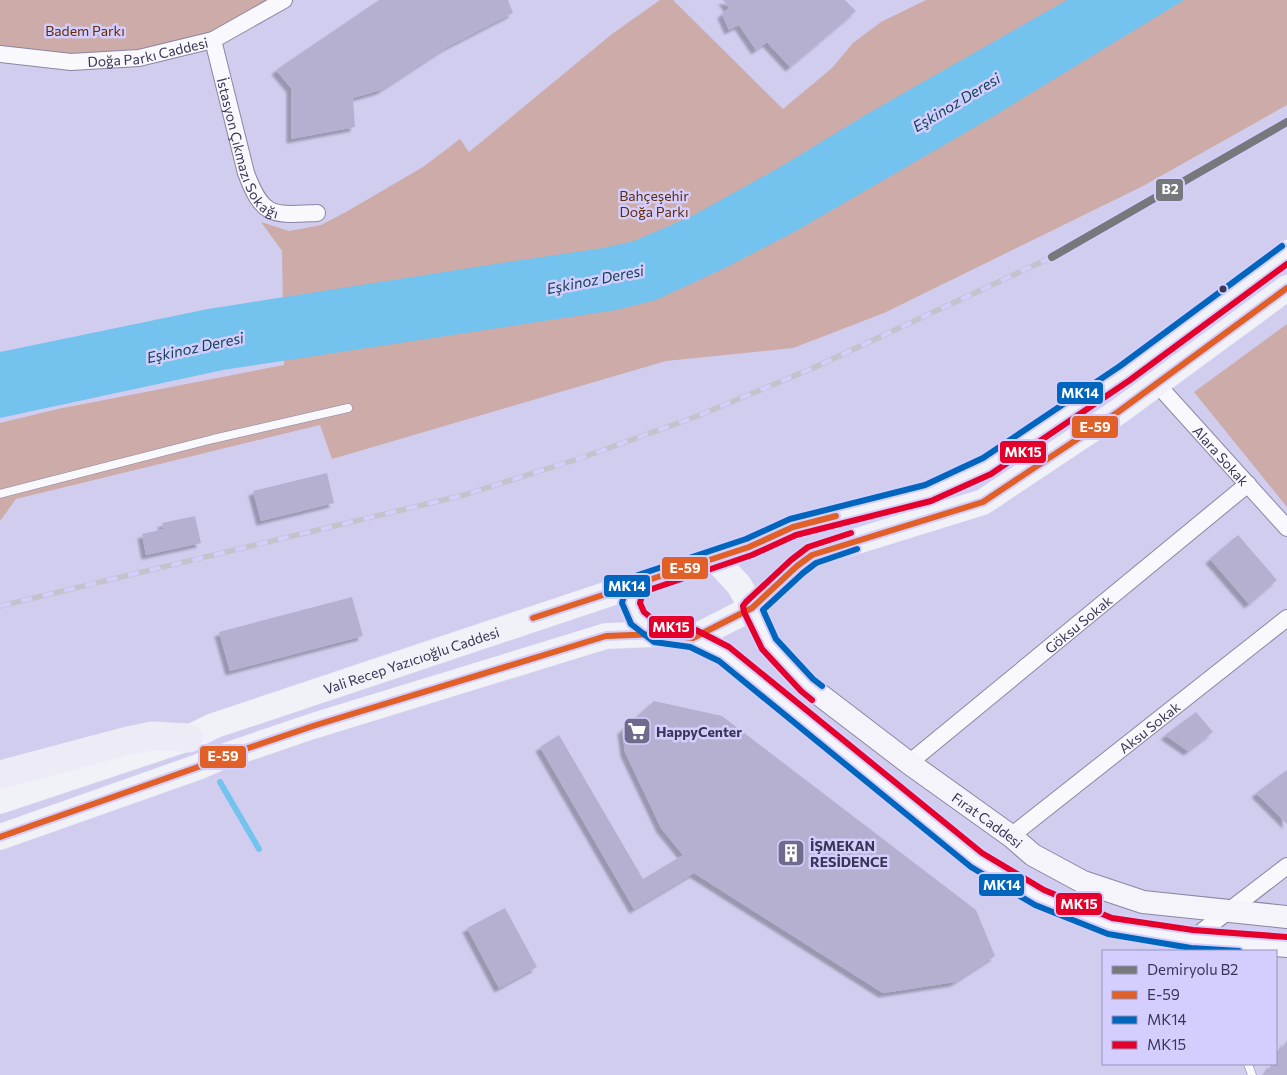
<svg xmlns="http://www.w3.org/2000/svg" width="1287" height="1075" viewBox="0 0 1287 1075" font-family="Commissioner,sans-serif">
	<defs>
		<filter id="shadow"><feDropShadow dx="-4.5" dy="4.5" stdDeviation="1" flood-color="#0004"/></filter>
	</defs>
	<rect width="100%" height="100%" fill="#d1cdef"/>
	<g fill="#ccaba9">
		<path d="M 0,0 L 284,0 L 213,40 L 139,58 L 0,54 Z"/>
		<path d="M 660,0 L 673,0 L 783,109 L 832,68 L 853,43 L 881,22 L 926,0 L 1287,0 L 1287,105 L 1143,186 L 884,313 L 793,348 L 666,361 L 332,459 L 320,425 L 16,499 L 0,521 L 0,423 L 58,409 L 284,365 L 282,251 L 261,222 L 289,231 L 321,225 L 346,212 L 423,167 L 460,139 L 469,152 L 612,34 Z"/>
		<path d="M 1287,324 L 1287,507 L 1194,392 Z"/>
	</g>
	<path fill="#74c2ee" d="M 1067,0 L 1184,0 L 989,119 L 796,231 L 723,269 L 656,300 L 616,310 L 223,370 L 0,418 L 0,352 L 208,309 L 502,263 L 603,248 L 634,241 L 694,215 L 782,166 L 867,114 Z"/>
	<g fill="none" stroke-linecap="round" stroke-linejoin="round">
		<path stroke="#74c2ee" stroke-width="6" d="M 220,782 L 259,849"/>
	</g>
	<g fill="#b5b0d0" filter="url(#shadow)">
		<path d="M 379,0 L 508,0 L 513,13 L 445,48 L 381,90 L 353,98 L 355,127 L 291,139 L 291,88 L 276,70 Z"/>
		<path d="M 723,0 L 845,0 L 856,11 L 790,67 L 767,42 L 756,50 L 739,25 L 729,30 L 722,14 L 729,8 Z"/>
		<path d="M 327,473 L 334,503 L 261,521 L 253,491 Z"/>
		<path d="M 195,516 L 201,543 L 146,555 L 142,534 L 164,529 L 162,523 Z"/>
		<path d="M 1238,535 L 1277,580 L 1249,604 L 1210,559 Z"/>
		<path d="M 352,597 L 363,636 L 230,671 L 219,632 Z"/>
		<path d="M 654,701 L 722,716 L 976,910 L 995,956 L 955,982 L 883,993 L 694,873 L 634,909 L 540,747 L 559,735 L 643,879 L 683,855 L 661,828 L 625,752 L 622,730 Z"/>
		<path d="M 1196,712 L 1213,732 L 1188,751 L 1165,735 Z"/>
		<path d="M 1287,770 L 1287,824 L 1256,793 Z"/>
		<path d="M 505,908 L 537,967 L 499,988 L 467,928 Z"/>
		<path d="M 1287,1040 L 1287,1075 L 1265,1075 L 1272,1064 L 1276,1064 L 1276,1058 Z"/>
	</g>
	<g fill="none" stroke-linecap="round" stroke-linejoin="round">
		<defs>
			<g id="lane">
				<path d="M 0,494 L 213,439 L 348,408"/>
				<path d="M 1248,1064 L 1252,1075"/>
			</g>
			<g id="street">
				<path id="s1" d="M 213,40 L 246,173 C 263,218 272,215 317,213"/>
				<path id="s2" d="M 0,54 L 71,62 L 139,58 L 213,40 L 284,0"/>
				<path id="s3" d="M 1157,384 L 1287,528"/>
				<path id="s4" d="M 909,763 L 1248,484"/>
				<path id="s5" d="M 1011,836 L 1287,618"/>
				<path d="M 1192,939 L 1287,866"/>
			</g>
			<g id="secondary">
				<path id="s6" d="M 752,608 L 769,644 L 807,685 L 909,763 L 1011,836 L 1033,855 L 1083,882 L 1143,902 L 1287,917"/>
				<path d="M 693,638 L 724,654 L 977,860 L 1040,898 L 1110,926 L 1192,939 L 1287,946"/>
			</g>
			<g id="primary">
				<path d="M 715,559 L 739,585 L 752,608"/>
				<path d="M 636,585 L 631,604 L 637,618 L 658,634"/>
				<path id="s7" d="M 0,801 L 189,738 L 213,726 L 749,547 L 793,527 L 928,493 L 987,466 L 1125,373 L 1287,253"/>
				<path d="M 0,837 L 198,767 L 216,759 L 313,726 L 606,636 L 658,634 L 693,638 L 752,608 L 797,566 L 812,555 L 983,502 L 1118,412 L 1287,288"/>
			</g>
			<path id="highway" d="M 0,775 L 124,742 L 152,736 L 189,738"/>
		</defs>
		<use href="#lane" stroke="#8b86a3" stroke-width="9"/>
		<use href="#street" stroke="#8b86a3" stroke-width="18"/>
		<use href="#secondary" stroke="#8b86a3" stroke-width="24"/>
		<use href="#primary" stroke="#eae8f8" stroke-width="26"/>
		<use href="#highway" stroke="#eae8f8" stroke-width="29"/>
		<use href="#lane" stroke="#f8f8fd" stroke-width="8"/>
		<use href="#street" stroke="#f8f8fd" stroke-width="16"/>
		<use href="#secondary" stroke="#f5f4fb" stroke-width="22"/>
		<use href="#primary" stroke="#f1f1f8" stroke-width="25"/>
		<use href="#highway" stroke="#edecf6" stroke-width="28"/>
		<defs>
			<path id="rail" d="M 0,606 L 464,495 L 581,458 L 695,417 L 811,369 L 1052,257"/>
		</defs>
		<use href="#rail" stroke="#c4c3cc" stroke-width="5.5"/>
		<use href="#rail" stroke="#d3cefe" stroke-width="4" stroke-dasharray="11" stroke-linecap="butt"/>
		<defs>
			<g id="bus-1">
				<path d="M 533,618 L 749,547 L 793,527 L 836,516"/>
				<path d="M 0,837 L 198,767 L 216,759 L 313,726 L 606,636 L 658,634 L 693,638 L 752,608 L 797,566 L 812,555 L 983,502 L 1118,412 L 1287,288"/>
			</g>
			<g id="bus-2">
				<path d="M 822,686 L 813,679 L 776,639 L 763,610 L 803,573 L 816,563 L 857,549"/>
				<path d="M 1239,951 L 1191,948 L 1108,934 L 1035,905 L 971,867 L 719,661 L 690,647 L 654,642 L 631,624 L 622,603 L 628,582 L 632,577 L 746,539 L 790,519 L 925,485 L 983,458 L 1120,366 L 1282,246"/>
			</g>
			<g id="bus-3">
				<path d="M 1287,264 L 1130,380 L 991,474 L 931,501 L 796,535 L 752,555 L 643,592 L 640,603 L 644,612 L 661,626 L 696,630 L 729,647 L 982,853 L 1044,890 L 1112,918 L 1193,930 L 1287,937"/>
				<path d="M 812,700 L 801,691 L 762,649 L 744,612 L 743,606 L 746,602 L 791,560 L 808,547 L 851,533"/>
			</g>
		</defs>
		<use href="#bus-1" stroke="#d3cefe" stroke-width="10"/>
		<use href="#bus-2" stroke="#d3cefe" stroke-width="10"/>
		<use href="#bus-3" stroke="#d3cefe" stroke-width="10"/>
		<use href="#bus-1" stroke="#e06027" stroke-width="6"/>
		<use href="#bus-2" stroke="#0065bd" stroke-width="6"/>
		<use href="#bus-3" stroke="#e4002b" stroke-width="6"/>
		<defs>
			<path id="rail-1" d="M 1052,257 L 1287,122"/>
		</defs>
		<use href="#rail-1" stroke="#d3cefe" stroke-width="11"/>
		<use href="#rail-1" stroke="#77787c" stroke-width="8"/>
	</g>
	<defs>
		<symbol id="supermarket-square" viewBox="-11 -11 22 22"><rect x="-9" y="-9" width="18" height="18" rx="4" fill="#6f6b8c" stroke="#d3cefe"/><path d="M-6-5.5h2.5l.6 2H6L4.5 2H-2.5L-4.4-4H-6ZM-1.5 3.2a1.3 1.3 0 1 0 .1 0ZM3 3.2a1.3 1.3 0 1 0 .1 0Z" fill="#fff"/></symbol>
		<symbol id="building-square" viewBox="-11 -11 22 22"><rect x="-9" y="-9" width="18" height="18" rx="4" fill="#6f6b8c" stroke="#d3cefe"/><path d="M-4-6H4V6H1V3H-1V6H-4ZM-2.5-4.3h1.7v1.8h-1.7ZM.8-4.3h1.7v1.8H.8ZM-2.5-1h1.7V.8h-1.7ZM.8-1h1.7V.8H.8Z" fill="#fff"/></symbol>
	</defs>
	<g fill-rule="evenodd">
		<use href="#supermarket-square" x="621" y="715" width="32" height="32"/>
		<use href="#building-square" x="775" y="837" width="32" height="32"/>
	</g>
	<circle fill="#3a3656" stroke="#d3cefe" stroke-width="2" cx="1223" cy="289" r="4.5"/>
	<g text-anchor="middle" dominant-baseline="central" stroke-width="5" stroke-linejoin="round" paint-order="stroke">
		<g font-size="14" fill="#622b05" stroke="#d3cefe">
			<text x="85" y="30">Badem Parkı</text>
			<text x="654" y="195">Bahçeşehir<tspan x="654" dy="16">Doğa Parkı</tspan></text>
		</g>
		<g font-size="14" fill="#3a3656" stroke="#d3cefe">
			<text stroke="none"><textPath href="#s2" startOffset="149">Doğa Parkı Caddesi</textPath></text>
			<text stroke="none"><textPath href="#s1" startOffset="115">İstasyon Çıkmazı Sokağı</textPath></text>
			<text stroke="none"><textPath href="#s3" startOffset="96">Alara Sokak</textPath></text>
			<text stroke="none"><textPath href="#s4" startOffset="219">Göksu Sokak</textPath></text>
			<text stroke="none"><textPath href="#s7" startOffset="435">Vali Recep Yazıcıoğlu Caddesi</textPath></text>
			<text stroke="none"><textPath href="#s5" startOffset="176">Aksu Sokak</textPath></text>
			<text stroke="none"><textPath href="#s6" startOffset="321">Fırat Caddesi</textPath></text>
		</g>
		<g font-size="14" font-weight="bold" fill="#3a3656" stroke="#d3cefe" text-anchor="start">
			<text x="656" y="731">HappyCenter</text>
			<text x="810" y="845">İŞMEKAN<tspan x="810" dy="16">RESİDENCE</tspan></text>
		</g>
		<g font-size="15" font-style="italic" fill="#124356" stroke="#d3cefe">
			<text transform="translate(956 102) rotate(-31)">Eşkinoz Deresi</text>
			<text transform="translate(595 279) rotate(-11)">Eşkinoz Deresi</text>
			<text transform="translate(195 347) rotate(-12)">Eşkinoz Deresi</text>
		</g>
	</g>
	<g stroke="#d3cefe" stroke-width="2">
		<rect x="1155" y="178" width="29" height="24" rx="5" fill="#77787c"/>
		<rect x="1056" y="381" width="48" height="24" rx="5" fill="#0065bd"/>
		<rect x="1071" y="415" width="48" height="24" rx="5" fill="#e06027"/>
		<rect x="999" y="440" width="48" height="24" rx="5" fill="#e4002b"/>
		<rect x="661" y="556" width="48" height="24" rx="5" fill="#e06027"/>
		<rect x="603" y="574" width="48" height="24" rx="5" fill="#0065bd"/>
		<rect x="648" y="615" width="47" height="24" rx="5" fill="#e4002b"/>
		<rect x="199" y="745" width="48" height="24" rx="5" fill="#e06027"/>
		<rect x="978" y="873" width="47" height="24" rx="5" fill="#0065bd"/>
		<rect x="1055" y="892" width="48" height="24" rx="5" fill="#e4002b"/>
	</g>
	<g font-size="14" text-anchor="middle" font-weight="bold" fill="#fff">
		<text x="1170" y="194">B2</text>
		<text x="1080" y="398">MK14</text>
		<text x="1095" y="432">E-59</text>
		<text x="1023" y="457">MK15</text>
		<text x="685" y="573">E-59</text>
		<text x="627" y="591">MK14</text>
		<text x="671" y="632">MK15</text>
		<text x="223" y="761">E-59</text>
		<text x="1002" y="890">MK14</text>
		<text x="1079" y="909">MK15</text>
	</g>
	<rect x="1102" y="950" width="175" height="115" fill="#d3cefe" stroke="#9691bb"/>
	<rect x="1112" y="966" width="25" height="8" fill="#77787c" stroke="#9691bb"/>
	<text x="1147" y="975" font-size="15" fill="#3a3656">Demiryolu B2</text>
	<rect x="1112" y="991" width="25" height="8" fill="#e06027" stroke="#9691bb"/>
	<text x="1147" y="1000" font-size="15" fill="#3a3656">E-59</text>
	<rect x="1112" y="1016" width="25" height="8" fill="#0065bd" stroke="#9691bb"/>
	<text x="1147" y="1025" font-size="15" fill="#3a3656">MK14</text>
	<rect x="1112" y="1041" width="25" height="8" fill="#e4002b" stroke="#9691bb"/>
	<text x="1147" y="1050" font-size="15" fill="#3a3656">MK15</text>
</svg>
